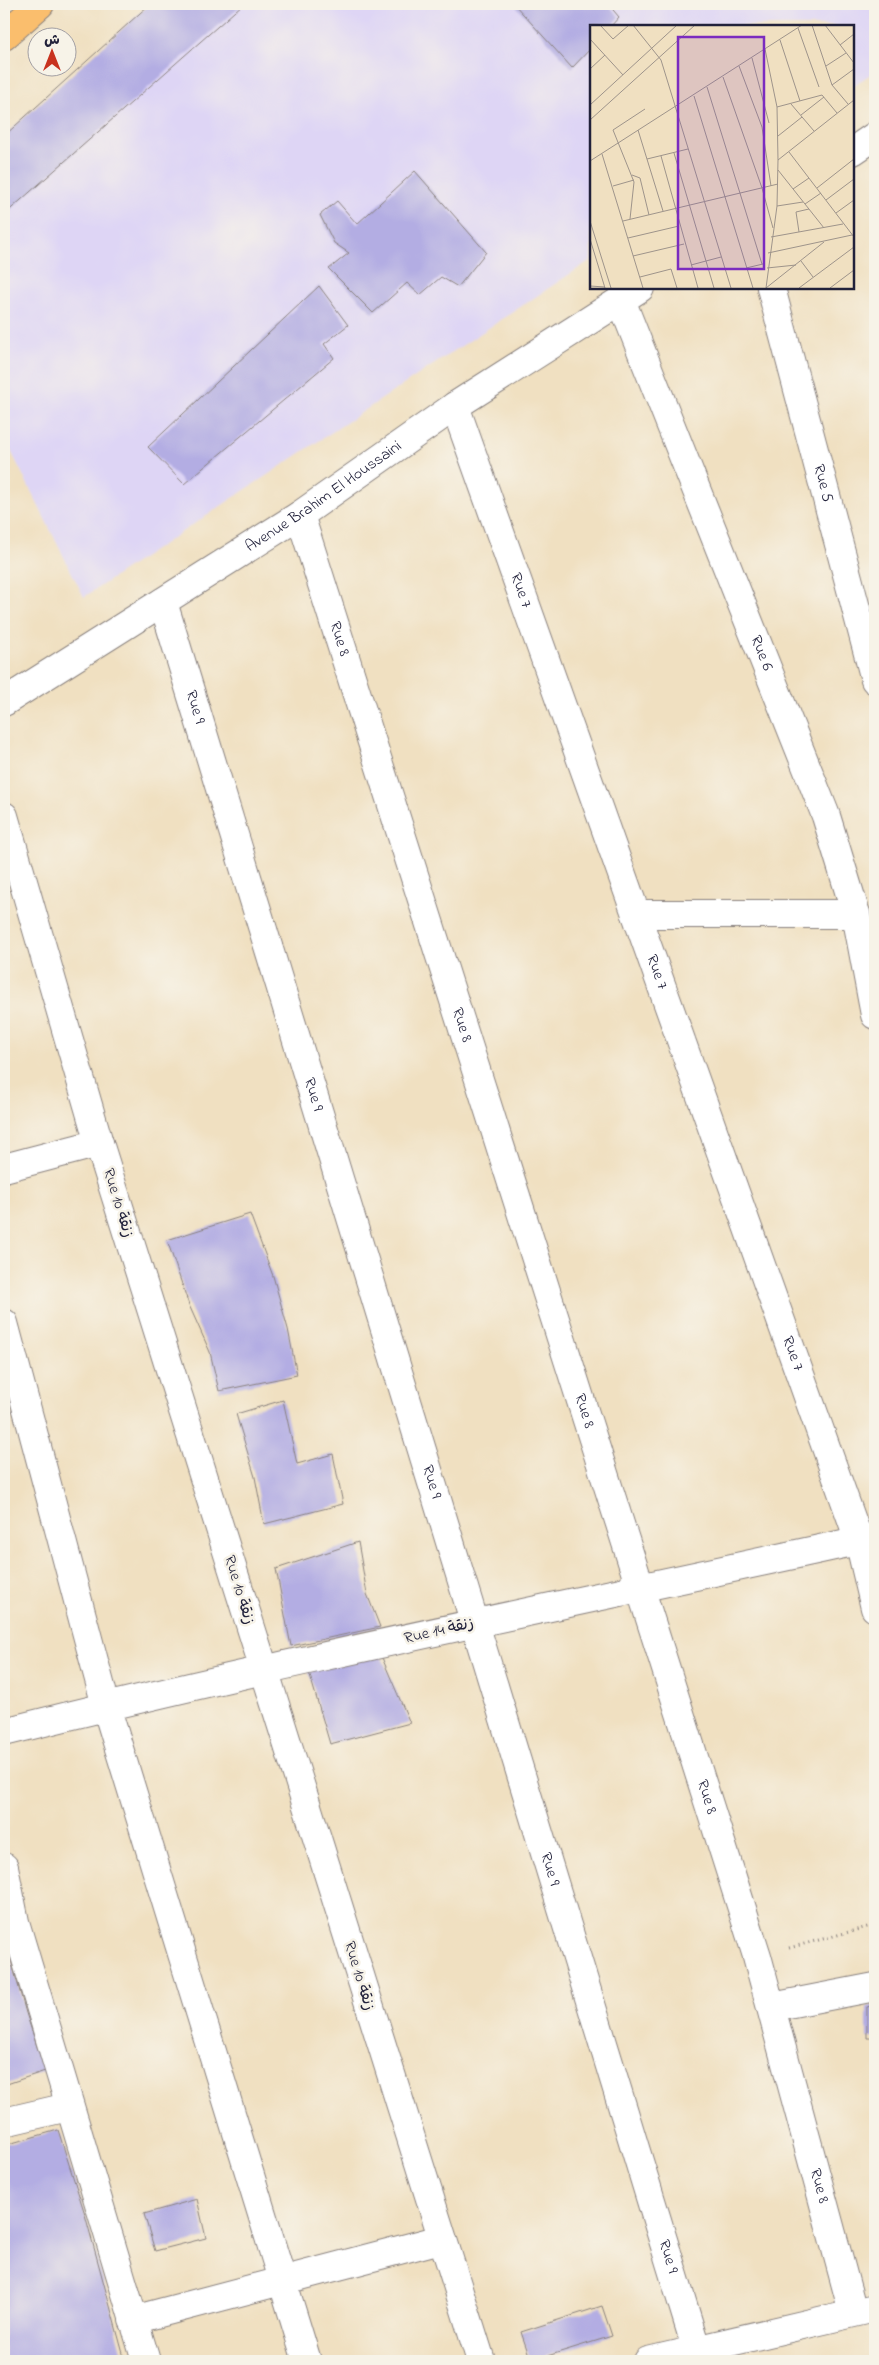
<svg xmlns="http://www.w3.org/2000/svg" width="879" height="2365" viewBox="0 0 879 2365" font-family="'Indie Flower','Playpen Sans Arabic',sans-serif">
	<rect width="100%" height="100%" fill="#f7f3e8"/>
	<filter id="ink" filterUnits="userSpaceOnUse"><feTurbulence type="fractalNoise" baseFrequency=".02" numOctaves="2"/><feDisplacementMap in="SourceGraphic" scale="10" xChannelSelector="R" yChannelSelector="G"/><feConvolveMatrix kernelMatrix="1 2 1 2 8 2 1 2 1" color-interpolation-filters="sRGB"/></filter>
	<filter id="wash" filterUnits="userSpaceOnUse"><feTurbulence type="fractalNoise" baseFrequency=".0096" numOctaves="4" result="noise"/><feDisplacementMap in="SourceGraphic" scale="20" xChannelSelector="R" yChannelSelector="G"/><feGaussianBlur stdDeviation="1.12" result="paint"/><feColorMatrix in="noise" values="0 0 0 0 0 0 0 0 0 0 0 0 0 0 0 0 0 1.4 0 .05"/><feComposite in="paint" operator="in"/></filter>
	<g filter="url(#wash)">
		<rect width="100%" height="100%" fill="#f0e0c1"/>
		<path fill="#ded5f5" d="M 182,4 L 875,4 L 875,71 L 853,86 L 853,26 L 592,26 L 591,260 L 84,597 L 4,437 L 4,169 Z"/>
		<g id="blocks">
			<g fill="#b3ade3">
				<path d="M 150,4 L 243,4 L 4,215 L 4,136 Z"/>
				<path d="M 514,4 L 608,4 L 619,17 L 611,26 L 592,26 L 592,47 L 572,68 Z"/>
				<path d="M 415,171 L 486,252 L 458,287 L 441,277 L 420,295 L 407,283 L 373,313 L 329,269 L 349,253 L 334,243 L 320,215 L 337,201 L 357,224 Z"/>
				<path d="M 319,286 L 348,325 L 324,344 L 334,358 L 184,484 L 148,447 Z"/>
				<path d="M 250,1214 L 273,1276 L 288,1329 L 297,1375 L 219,1391 L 210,1352 L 189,1305 L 167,1240 Z"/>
				<path d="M 283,1400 L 297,1464 L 333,1454 L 343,1504 L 264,1524 L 255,1477 L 236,1414 Z"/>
				<path d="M 358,1542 L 367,1594 L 380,1627 L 291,1646 L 276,1569 Z"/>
				<path d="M 380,1653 L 410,1723 L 330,1744 L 308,1669 Z"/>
				<path d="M 7,1946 L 26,2013 L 45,2071 L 4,2085 L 4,1947 Z"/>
				<path d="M 875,2005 L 875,2038 L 867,2038 L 867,2007 Z"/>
				<path d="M 58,2130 L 84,2211 L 125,2361 L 4,2361 L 4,2143 L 12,2143 Z"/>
				<path d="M 197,2199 L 206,2238 L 155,2251 L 144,2214 Z"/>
				<path d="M 602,2306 L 612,2336 L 531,2361 L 521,2332 Z"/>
			</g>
		</g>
	</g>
	<g filter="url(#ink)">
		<use href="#blocks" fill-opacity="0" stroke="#89817e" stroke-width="1"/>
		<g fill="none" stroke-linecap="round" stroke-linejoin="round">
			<defs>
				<g id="minor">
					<path d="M 853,151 L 875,136"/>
					<path id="s1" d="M 771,288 L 875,680"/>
					<path id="s2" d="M 621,300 L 826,816 L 856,914 L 875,1015"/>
					<path id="s3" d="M 455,406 L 859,1540 L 875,1608"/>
					<path id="s4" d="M 300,515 L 757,1956 L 853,2312"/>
					<path id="s5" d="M 163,602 L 700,2361"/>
					<path id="s6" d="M 4,702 L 300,515 L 455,406 L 640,288"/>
					<path d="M 4,816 L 99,1143 L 481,2361"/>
					<path d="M 636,914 L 856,914"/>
					<path d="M 4,1168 L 99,1143"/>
					<path d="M 4,1323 L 106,1706 L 307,2361"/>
					<path d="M 4,1732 C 292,1659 585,1601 875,1537"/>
					<path d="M 4,1867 L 15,1922 L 146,2361"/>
					<path d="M 772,2007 L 875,1987"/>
					<path d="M 4,2122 L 68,2107"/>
					<path d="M 133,2320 L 441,2239"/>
					<path d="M 648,2361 L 875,2308"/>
				</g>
				<path id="major" d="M 4,36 L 40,4"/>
			</defs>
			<use href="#minor" stroke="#89817e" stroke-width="30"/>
			<use href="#major" stroke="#89817e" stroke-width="30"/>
			<path stroke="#89817e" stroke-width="3" stroke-dasharray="1 4" stroke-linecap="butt" d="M 789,1948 L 875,1925"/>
			<use href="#minor" stroke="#fff" stroke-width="28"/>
			<use href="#major" stroke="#fabe6d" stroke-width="28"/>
		</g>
	</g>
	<g text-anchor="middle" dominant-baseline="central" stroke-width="5" stroke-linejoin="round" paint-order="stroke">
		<g font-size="16" fill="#22223b" stroke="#f7f3e8">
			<text stroke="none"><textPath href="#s1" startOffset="202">Rue 5</textPath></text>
			<text stroke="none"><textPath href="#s6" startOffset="380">Avenue Brahim El Houssaini</textPath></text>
			<text stroke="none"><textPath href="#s3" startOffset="196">Rue 7</textPath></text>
			<text stroke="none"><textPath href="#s4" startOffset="130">Rue 8</textPath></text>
			<text stroke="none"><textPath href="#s2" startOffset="380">Rue 6</textPath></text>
			<text stroke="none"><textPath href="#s5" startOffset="110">Rue 9</textPath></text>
			<text stroke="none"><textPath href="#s3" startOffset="601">Rue 7</textPath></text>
			<text stroke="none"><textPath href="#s4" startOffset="535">Rue 8</textPath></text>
			<text stroke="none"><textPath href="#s5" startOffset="515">Rue 9</textPath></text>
			<text transform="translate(118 1203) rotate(73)">Rue 10 زنقة</text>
			<text stroke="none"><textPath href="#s3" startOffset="1006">Rue 7</textPath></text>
			<text stroke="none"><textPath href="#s4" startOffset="940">Rue 8</textPath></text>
			<text stroke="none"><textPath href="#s5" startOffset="920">Rue 9</textPath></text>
			<text transform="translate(239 1590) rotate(73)">Rue 10 زنقة</text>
			<text transform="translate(439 1631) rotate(-13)">Rue 14 زنقة</text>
			<text stroke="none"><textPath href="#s4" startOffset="1345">Rue 8</textPath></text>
			<text stroke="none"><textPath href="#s5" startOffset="1325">Rue 9</textPath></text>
			<text transform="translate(359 1976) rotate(73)">Rue 10 زنقة</text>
			<text stroke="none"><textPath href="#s4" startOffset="1750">Rue 8</textPath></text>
			<text stroke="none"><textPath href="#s5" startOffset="1730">Rue 9</textPath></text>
		</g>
	</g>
	<g transform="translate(590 25)">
		<rect width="264" height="264" fill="#f0e0c1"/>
		<path fill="none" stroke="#9e948b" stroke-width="1" d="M 10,0 L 23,14 L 39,0M 43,0 L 71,35 L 141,263M 222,0 L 242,60 L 258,79M 235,0 L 264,38M 208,3 L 229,62M 0,14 L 33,50M 190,15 L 210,76M 250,20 L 264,9M 175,24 L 187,82 L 188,135 L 187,181 L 176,263M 162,33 L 179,98M 149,41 L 172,102 L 181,161M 236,41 L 256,28M 0,44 L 15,30M 133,52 L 172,163 L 183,203M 242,60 L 264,44M 117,62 L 172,239M 104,71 L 163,263M 201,79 L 224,106M 0,80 L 87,0M 187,82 L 232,70 L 247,88M 211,90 L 234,72M 0,95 L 105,0M 48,105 L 73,186M 188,111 L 212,92M 199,127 L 264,212M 84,128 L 124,263M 12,129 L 53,263M 71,131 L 108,263M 57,134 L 98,124M 188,135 L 264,75M 0,136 L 212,0M 188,145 L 234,203M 42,150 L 50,153 L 59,190M 23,161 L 44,155M 227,163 L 264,134M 203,164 L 219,153M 236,175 L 264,154M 215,179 L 231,168M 187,181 L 213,177M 246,188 L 264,175M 40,194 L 44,157 L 23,105 L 55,84M 0,196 L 21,263M 33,196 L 188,159M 209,207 L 206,187 L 219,184M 181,212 L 253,199M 38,213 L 89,201M 0,214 L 15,263M 178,228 L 262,210M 43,231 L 94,219M 211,236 L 223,252M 101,240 L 131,232M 156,243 L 173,239M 177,243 L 206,240M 50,252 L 81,244 L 87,263M 0,261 L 15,262M 176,263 L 234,217M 209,263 L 264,222M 240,263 L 264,245"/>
		<path fill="#7b2cbf" fill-opacity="0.15" stroke="#7b2cbf" stroke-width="2.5" d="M 88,12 L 174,12 L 174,244 L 88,244 Z"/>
		<rect width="264" height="264" fill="none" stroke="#22223b" stroke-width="2.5"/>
	</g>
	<rect width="879" height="2365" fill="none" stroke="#f7f3e8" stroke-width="20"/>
	<g transform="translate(52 52)"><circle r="24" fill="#f7f3e8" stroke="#a29fa3"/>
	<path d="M0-4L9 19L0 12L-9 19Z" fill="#c8321e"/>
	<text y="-8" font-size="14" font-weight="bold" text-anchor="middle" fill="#22223b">ش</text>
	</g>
</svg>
